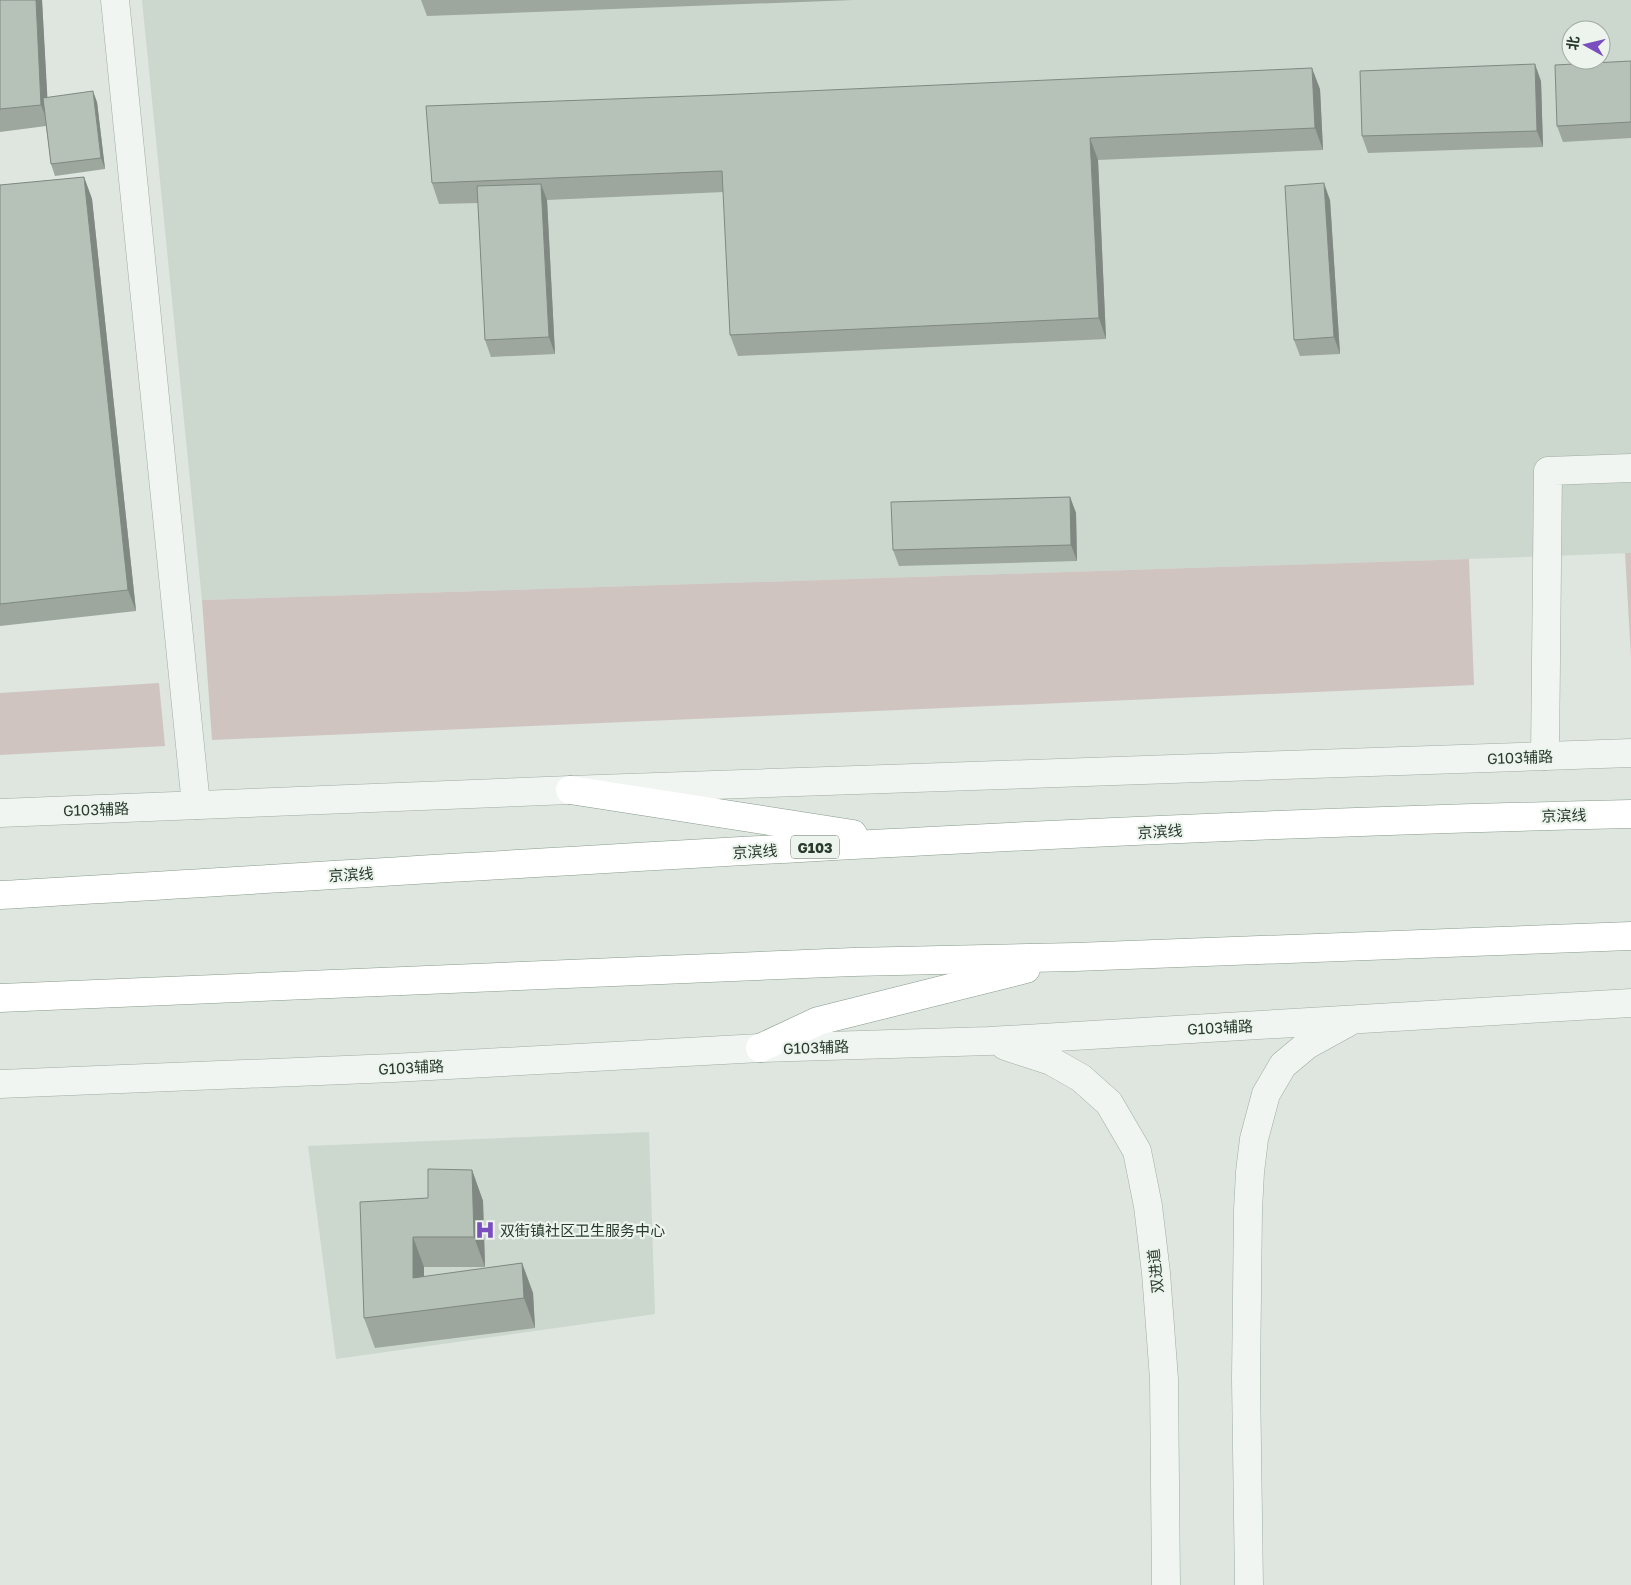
<svg xmlns="http://www.w3.org/2000/svg" width="1631" height="1585" viewBox="0 0 1631 1585" font-family="'Golos Text','Noto Sans SC',sans-serif">
	<rect width="100%" height="100%" fill="#dee6df"/>
	<g fill="#ccd7ce" fill-rule="evenodd">
		<path d="M 142,0 L 1631,0 L 1631,553 L 1469,559 L 202,600 ZM 1571,30 L 1601,30 L 1601,60 L 1571,60 Z"/>
		<path d="M 649,1132 L 655,1314 L 336,1359 L 308,1146 Z"/>
	</g>
	<g fill="#cfc4c0">
		<path d="M 1625,553 L 1631,553 L 1631,657 Z"/>
		<path d="M 1469,559 L 1474,685 L 212,740 L 202,600 Z"/>
		<path d="M 159,683 L 165,746 L 0,755 L 0,693 Z"/>
	</g>
	<g fill="none" stroke-linecap="round" stroke-linejoin="round">
		<defs>
			<g id="minor">
				<path d="M 115,0 L 196,805"/>
				<path d="M 1545,756 L 1548,471 L 1631,468"/>
				<path d="M 0,813 L 570,790 L 1631,753"/>
				<path d="M 1005,1046 L 1051,1061 L 1081,1078 L 1109,1103 L 1137,1151 L 1148,1206 L 1156,1273 L 1164,1379 L 1166,1585"/>
				<path d="M 0,1084 L 393,1068 L 760,1048 L 989,1041 L 1631,1003"/>
				<path d="M 1249,1585 L 1246,1379 L 1248,1210 L 1250,1172 L 1254,1139 L 1266,1094 L 1283,1065 L 1307,1045 L 1347,1023"/>
			</g>
			<g id="highway">
				<path d="M 570,790 L 853,834"/>
				<path d="M 0,895 C 543,863 1087,826 1631,814"/>
				<path d="M 0,998 L 853,962 L 1075,957 L 1631,936"/>
				<path d="M 760,1048 L 818,1021 L 1026,969"/>
			</g>
		</defs>
		<use href="#minor" stroke="#a0aca2" stroke-width="29"/>
		<use href="#highway" stroke="#879b8a" stroke-width="29"/>
		<use href="#minor" stroke="#f0f5f1" stroke-width="28"/>
		<use href="#highway" stroke="#fff" stroke-width="28"/>
	</g>
	<g fill="#9da79e">
		<path d="M 0,0 L 42,0 L 47,97 L 97,102 L 105,169 L 55,176 L 51,164 L 46,126 L 0,132 Z"/>
		<path d="M 421,0 L 853,0 L 427,16 Z"/>
		<path d="M 1631,61 L 1631,138 L 1563,142 L 1557,126 Z"/>
		<path d="M 1541,81 L 1543,147 L 1368,153 L 1362,136 Z"/>
		<path d="M 1320,89 L 1323,150 L 1098,160 L 1106,339 L 738,356 L 730,335 L 724,192 L 547,200 L 555,354 L 491,357 L 485,340 L 478,203 L 439,204 L 432,183 Z"/>
		<path d="M 84,177 L 92,199 L 136,611 L 0,626 L 0,185 Z"/>
		<path d="M 1330,200 L 1340,354 L 1300,356 L 1294,340 Z"/>
		<path d="M 1070,497 L 1076,513 L 1077,561 L 899,566 L 893,550 Z"/>
		<path d="M 472,1170 L 483,1201 L 485,1267 L 424,1267 L 424,1277 L 522,1263 L 533,1293 L 535,1328 L 375,1348 L 364,1318 L 428,1198 Z"/>
	</g>
	<g fill="#7f8881">
		<path d="M 36,0 L 42,0 L 49,126 L 41,105 Z"/>
		<path d="M 1535,64 L 1541,81 L 1543,147 L 1537,131 Z"/>
		<path d="M 1312,68 L 1320,89 L 1323,150 L 1315,128 Z"/>
		<path d="M 93,91 L 97,102 L 105,169 L 101,158 Z"/>
		<path d="M 1090,138 L 1098,160 L 1106,339 L 1099,318 Z"/>
		<path d="M 84,177 L 92,199 L 136,611 L 128,590 Z"/>
		<path d="M 1324,183 L 1330,200 L 1340,354 L 1334,337 Z"/>
		<path d="M 541,184 L 547,200 L 555,354 L 549,337 Z"/>
		<path d="M 1070,497 L 1076,513 L 1077,561 L 1071,545 Z"/>
		<path d="M 472,1170 L 483,1201 L 485,1267 L 474,1237 Z"/>
		<path d="M 413,1237 L 424,1267 L 424,1308 L 413,1278 Z"/>
		<path d="M 522,1263 L 533,1293 L 535,1328 L 524,1298 Z"/>
	</g>
	<g fill="#b6c2b8" stroke="#7f8881">
		<path d="M 0,0 L 36,0 L 41,105 L 0,109 Z"/>
		<path d="M 1631,61 L 1631,122 L 1557,126 L 1555,65 Z"/>
		<path d="M 1535,64 L 1537,131 L 1362,136 L 1360,71 Z"/>
		<path d="M 1312,68 L 1315,128 L 1090,138 L 1099,318 L 730,335 L 722,171 L 432,183 L 426,106 L 719,95 Z"/>
		<path d="M 93,91 L 101,158 L 51,164 L 43,98 Z"/>
		<path d="M 84,177 L 128,590 L 0,604 L 0,185 Z"/>
		<path d="M 1324,183 L 1334,337 L 1294,340 L 1285,186 Z"/>
		<path d="M 541,184 L 549,337 L 485,340 L 477,186 Z"/>
		<path d="M 1070,497 L 1071,545 L 893,550 L 891,502 Z"/>
		<path d="M 428,1169 L 472,1170 L 474,1237 L 413,1237 L 413,1278 L 522,1263 L 524,1298 L 364,1318 L 360,1202 L 428,1198 Z"/>
	</g>
	<defs>
		<symbol id="hospital-bare" viewBox="-9 -9 18 18"><path d="M-5-5h3v3.5h4V-5h3V5h-3V1.5h-4V5h-3Z" fill="#7b4ec0" stroke="#edf4ee" stroke-width="2.5" paint-order="stroke"/></symbol>
	</defs>
	<g fill-rule="evenodd">
		<use href="#hospital-bare" x="471" y="1216" width="28" height="28"/>
	</g>
	<g text-anchor="middle" dominant-baseline="central" stroke-width="4.5" stroke-linejoin="round" paint-order="stroke">
		<rect fill="#edf4ee" stroke="#647266" stroke-width="1" x="791" y="835.5" width="48" height="23" rx="4"/>
		<g font-size="14" font-weight="bold" fill="#293b2c">
			<text x="815" y="847">G103</text>
		</g>
		<g font-size="15" fill="#293b2c" stroke="#edf4ee">
			<text transform="translate(1520 757) rotate(-2)">G103辅路</text>
			<text transform="translate(96 809) rotate(-2)">G103辅路</text>
			<text transform="translate(1564 815) rotate(-1)">京滨线</text>
			<text transform="translate(1160 831) rotate(-3)">京滨线</text>
			<text transform="translate(755 851) rotate(-3)">京滨线</text>
			<text transform="translate(351 874) rotate(-3)">京滨线</text>
			<text transform="translate(1220 1027) rotate(-3)">G103辅路</text>
			<text transform="translate(816 1047) rotate(-2)">G103辅路</text>
			<text transform="translate(411 1067) rotate(-3)">G103辅路</text>
			<text transform="translate(1155 1271) rotate(-96)">双进道</text>
		</g>
		<g font-size="15" fill="#293b2c" stroke="#edf4ee" text-anchor="start">
			<text x="500" y="1230">双街镇社区卫生服务中心</text>
		</g>
	</g>
	<g transform="translate(1586 45) rotate(278)"><circle r="24" fill="#edf4ee" stroke="#9faaa0"/>
	<path d="M0-4L9 19L0 12L-9 19Z" fill="#7b4ec0"/>
	<text y="-8" font-size="14" font-weight="bold" text-anchor="middle" fill="#293b2c">北</text>
	</g>
</svg>
